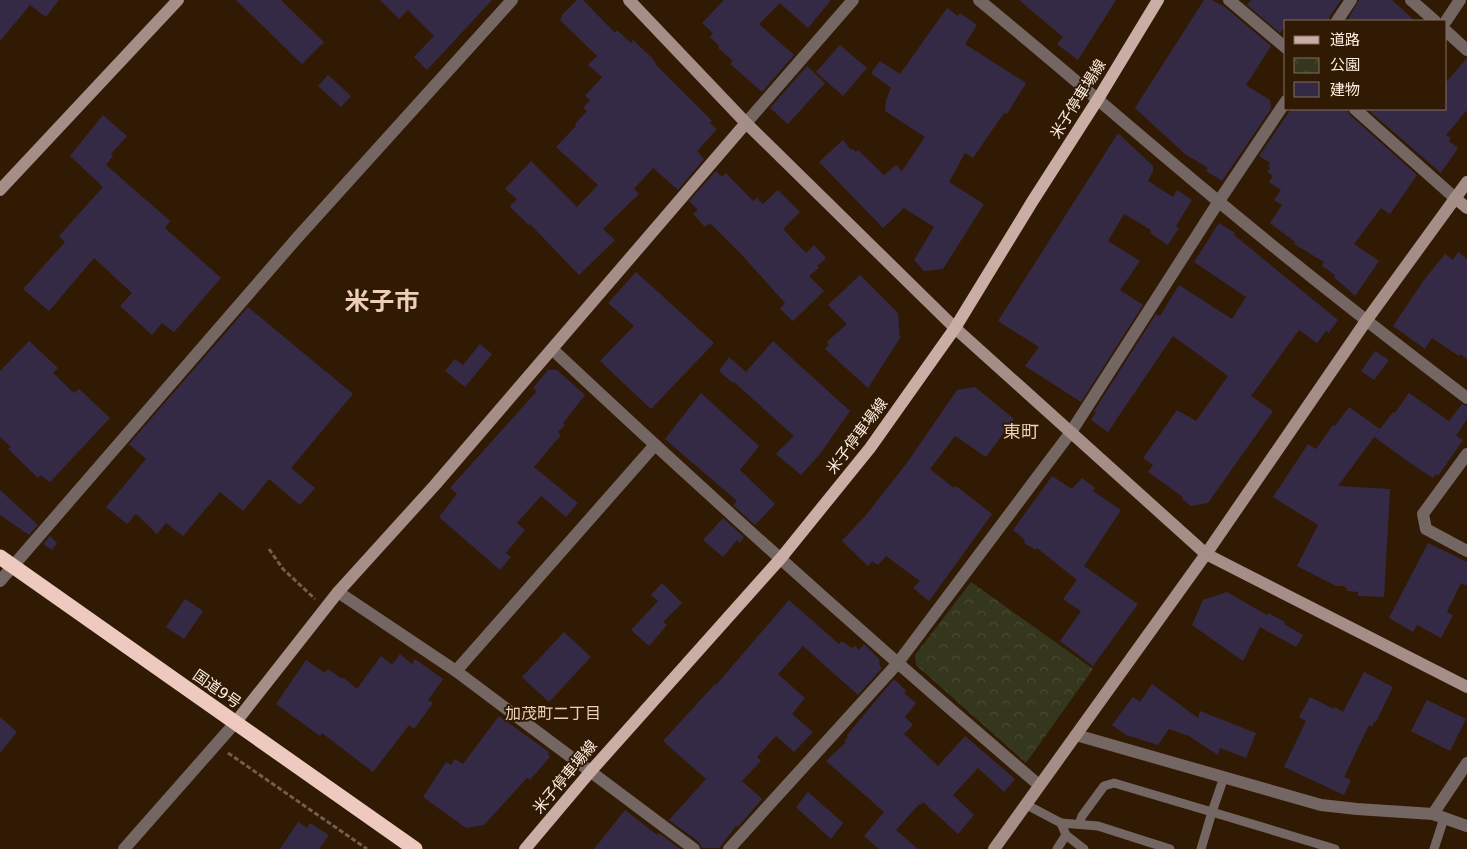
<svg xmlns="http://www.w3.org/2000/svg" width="1467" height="849" viewBox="0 0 1467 849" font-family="'DejaVu Sans','Noto Sans JP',sans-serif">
	<defs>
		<pattern id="park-crowns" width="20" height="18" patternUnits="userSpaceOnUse" patternTransform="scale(1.25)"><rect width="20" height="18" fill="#34361e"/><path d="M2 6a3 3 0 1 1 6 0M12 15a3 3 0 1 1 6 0" fill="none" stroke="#484a34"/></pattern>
	</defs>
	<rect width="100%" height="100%" fill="#301a04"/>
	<path fill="url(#park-crowns)" d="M 971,582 L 1093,669 L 1026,763 L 916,665 L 915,655 Z"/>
	<g fill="#352a45">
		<path d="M 0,0 L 59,0 L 46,17 L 30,5 L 0,41 Z"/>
		<path d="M 236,0 L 281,0 L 324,42 L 302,64 Z"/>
		<path d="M 380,0 L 492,0 L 427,70 L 414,57 L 434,36 L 408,10 L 399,19 Z"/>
		<path d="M 577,0 L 583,0 L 615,33 L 617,30 L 631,43 L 633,40 L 653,59 L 657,66 L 712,121 L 710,123 L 717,129 L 697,151 L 704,159 L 678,190 L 653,168 L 634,189 L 639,194 L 603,229 L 615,240 L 579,275 L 530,224 L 529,225 L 513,210 L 510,206 L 517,199 L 505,189 L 531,161 L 577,207 L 598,185 L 556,147 L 576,126 L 575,124 L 587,111 L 583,108 L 590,100 L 585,96 L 602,77 L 588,65 L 597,56 L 560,20 L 562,17 L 561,16 Z"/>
		<path d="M 724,0 L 831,0 L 808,28 L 780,3 L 759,24 L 794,55 L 762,92 L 730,64 L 733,61 L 718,48 L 719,46 L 710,37 L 713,33 L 702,23 Z"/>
		<path d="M 1019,0 L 1116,0 L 1078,60 L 1057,44 L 1063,37 Z"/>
		<path d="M 1204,0 L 1212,0 L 1225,7 L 1271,46 L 1246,85 L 1270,100 L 1271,109 L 1222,181 L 1206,171 L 1208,168 L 1185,154 L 1135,108 Z"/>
		<path d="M 1251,0 L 1341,0 L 1330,16 L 1329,21 L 1286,21 L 1286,24 L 1280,33 L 1247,5 Z"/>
		<path d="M 1359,0 L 1392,0 L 1415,21 L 1347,21 Z"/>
		<path d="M 947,8 L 958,16 L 960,13 L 977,25 L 965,44 L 1026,83 L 1007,114 L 1004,113 L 973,158 L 965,153 L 949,182 L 984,204 L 943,269 L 924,271 L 914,260 L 934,227 L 904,208 L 883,228 L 819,162 L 843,140 L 851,150 L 853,149 L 856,152 L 858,150 L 884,175 L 896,165 L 902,171 L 925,137 L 885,111 L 886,100 L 891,88 L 871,73 L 880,61 L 900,74 Z"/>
		<path d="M 840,45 L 867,68 L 843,96 L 816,72 Z"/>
		<path d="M 1467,58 L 1467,110 L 1446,135 L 1451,138 L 1449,141 L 1458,148 L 1441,173 L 1367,109 L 1446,109 L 1446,82 Z"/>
		<path d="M 807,66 L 825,83 L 788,124 L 770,108 Z"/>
		<path d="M 328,75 L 351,96 L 341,107 L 318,86 Z"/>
		<path d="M 1291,109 L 1347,109 L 1350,115 L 1417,175 L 1390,214 L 1381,208 L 1354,244 L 1379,261 L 1355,296 L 1334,277 L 1335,275 L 1322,266 L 1324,262 L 1294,244 L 1295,242 L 1270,223 L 1282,205 L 1274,200 L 1281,190 L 1269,182 L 1273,176 L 1267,172 L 1270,168 L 1268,166 L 1270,163 L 1259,156 Z"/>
		<path d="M 103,115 L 127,136 L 111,154 L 113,156 L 106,165 L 170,221 L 165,228 L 221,278 L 174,332 L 162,323 L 152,335 L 120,306 L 132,293 L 94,258 L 49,311 L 23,289 L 65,242 L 59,236 L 103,187 L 70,156 Z"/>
		<path d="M 1118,133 L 1153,166 L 1153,171 L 1148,181 L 1173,197 L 1177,190 L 1192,200 L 1176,226 L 1179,228 L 1168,245 L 1150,233 L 1151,230 L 1124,214 L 1108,241 L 1140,261 L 1120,290 L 1143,305 L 1081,402 L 1025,366 L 1039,347 L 998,321 Z"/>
		<path d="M 716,171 L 722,177 L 726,173 L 753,201 L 757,198 L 763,204 L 778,190 L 800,212 L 783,229 L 806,253 L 814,245 L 826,258 L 817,266 L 819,268 L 809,276 L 824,291 L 793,321 L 780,309 L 785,303 L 741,254 L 710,223 L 705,227 L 693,214 L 698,210 L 689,201 Z"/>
		<path d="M 1219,223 L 1235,233 L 1234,235 L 1338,320 L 1329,333 L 1326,331 L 1317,343 L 1299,330 L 1251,396 L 1273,411 L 1208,503 L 1191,506 L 1182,499 L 1183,497 L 1148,472 L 1153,465 L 1143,458 L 1177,410 L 1196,421 L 1228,376 L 1173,336 L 1108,432 L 1091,420 L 1096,412 L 1094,411 L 1156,314 L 1160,316 L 1179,285 L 1232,319 L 1246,297 L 1194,262 Z"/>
		<path d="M 1458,252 L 1467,259 L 1467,359 L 1460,354 L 1459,356 L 1432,338 L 1425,349 L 1393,326 L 1424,280 L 1445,254 L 1453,260 Z"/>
		<path d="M 636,272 L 714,343 L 651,409 L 600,361 L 634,326 L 608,303 Z"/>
		<path d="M 860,275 L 898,313 L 900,338 L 868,388 L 825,349 L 829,345 L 827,342 L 847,324 L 828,305 Z"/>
		<path d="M 248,307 L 353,394 L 291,468 L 315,488 L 300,505 L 269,479 L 243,511 L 220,492 L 183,536 L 166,523 L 157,534 L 136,514 L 127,524 L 106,507 L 146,459 L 129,444 Z"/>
		<path d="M 29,341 L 58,368 L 53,373 L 74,393 L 79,389 L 110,418 L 50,482 L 40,475 L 38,478 L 8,449 L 11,447 L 0,437 L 0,371 Z"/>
		<path d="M 773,341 L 850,411 L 820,454 L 801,475 L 776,454 L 794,436 L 734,382 L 733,383 L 719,371 L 729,357 L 746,372 Z"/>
		<path d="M 480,344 L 492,354 L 465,387 L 445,371 L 455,359 L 463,365 Z"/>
		<path d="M 1375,351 L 1389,360 L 1374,380 L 1361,371 Z"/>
		<path d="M 548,370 L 557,370 L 585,395 L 563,423 L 565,425 L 558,432 L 561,435 L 534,467 L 578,503 L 566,517 L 541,496 L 517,523 L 525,530 L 506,553 L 511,557 L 500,570 L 439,517 L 457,494 L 450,488 L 537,391 L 533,388 Z"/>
		<path d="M 975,387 L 1014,419 L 986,457 L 955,436 L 930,469 L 954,488 L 956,486 L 992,514 L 929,601 L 913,588 L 920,581 L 886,556 L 878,565 L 872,561 L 868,566 L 842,541 L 866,515 L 907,463 L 957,390 Z"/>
		<path d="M 701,393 L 759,446 L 740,470 L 775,504 L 755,525 L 733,505 L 737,501 L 665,439 Z"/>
		<path d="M 1409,393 L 1449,421 L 1462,404 L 1467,406 L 1467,419 L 1456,436 L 1463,440 L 1438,476 L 1436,474 L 1433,478 L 1419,469 L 1374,437 L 1393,412 L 1395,413 Z"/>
		<path d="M 1349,407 L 1380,429 L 1338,486 L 1390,489 L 1384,597 L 1358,596 L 1358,592 L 1347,591 L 1347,588 L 1345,588 L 1345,586 L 1336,586 L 1297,566 L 1318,525 L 1273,497 L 1308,444 L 1316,449 L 1333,425 L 1335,426 Z"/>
		<path d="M 1052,476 L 1072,489 L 1082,478 L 1095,488 L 1093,491 L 1121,510 L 1084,566 L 1138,604 L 1093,666 L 1060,641 L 1081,611 L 1063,599 L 1077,580 L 1037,548 L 1036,550 L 1024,543 L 1025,540 L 1013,530 Z"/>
		<path d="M 0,490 L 38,525 L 29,535 L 0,515 Z"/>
		<path d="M 723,518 L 744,537 L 740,543 L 737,540 L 723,557 L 703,540 Z"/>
		<path d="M 50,536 L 57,543 L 52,550 L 43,544 Z"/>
		<path d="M 1428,543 L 1467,562 L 1467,586 L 1461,583 L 1447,612 L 1453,615 L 1441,638 L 1417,625 L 1413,632 L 1389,618 Z"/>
		<path d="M 662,583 L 682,603 L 663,622 L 667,625 L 649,646 L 631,630 L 658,601 L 651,595 Z"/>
		<path d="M 1227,592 L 1267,615 L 1268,613 L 1285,622 L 1284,624 L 1303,635 L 1296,647 L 1260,627 L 1243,661 L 1192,625 L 1203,600 Z"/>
		<path d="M 185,599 L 203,611 L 184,639 L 166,627 Z"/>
		<path d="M 789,600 L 839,644 L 842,641 L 852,648 L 855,646 L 859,650 L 864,644 L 879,659 L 880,666 L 882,668 L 858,695 L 803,646 L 778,674 L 805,698 L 792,714 L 813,732 L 794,752 L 776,736 L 757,757 L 761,761 L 742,781 L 762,799 L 738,827 L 736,826 L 719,848 L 702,848 L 699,842 L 669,820 L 706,779 L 663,741 L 715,684 L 716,685 Z"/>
		<path d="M 564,632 L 591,657 L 549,702 L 522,677 Z"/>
		<path d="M 400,654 L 412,664 L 415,659 L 443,679 L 428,700 L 433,703 L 414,729 L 409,725 L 373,772 L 322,733 L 320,736 L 276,704 L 306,660 L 325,673 L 328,669 L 342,679 L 343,677 L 357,689 L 381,656 L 392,665 Z"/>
		<path d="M 1364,672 L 1393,687 L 1376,722 L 1374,722 L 1372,727 L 1369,725 L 1344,777 L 1351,780 L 1344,795 L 1284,767 L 1306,721 L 1299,717 L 1310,697 L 1334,709 L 1335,707 L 1343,712 Z"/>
		<path d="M 894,679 L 906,691 L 904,693 L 916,703 L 905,717 L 913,725 L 904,734 L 938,766 L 965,736 L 1015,779 L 1004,792 L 978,768 L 953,795 L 974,815 L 958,834 L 923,802 L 920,805 L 919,804 L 896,830 L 918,849 L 879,849 L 864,836 L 884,812 L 826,761 L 846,742 L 844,741 L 848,737 L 847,735 Z"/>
		<path d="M 1152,684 L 1198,718 L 1200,711 L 1256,733 L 1246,758 L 1220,748 L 1218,755 L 1189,736 L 1169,729 L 1158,745 L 1126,735 L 1112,725 L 1133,697 L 1140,702 Z"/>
		<path d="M 1427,700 L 1466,719 L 1450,751 L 1411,731 Z"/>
		<path d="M 499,716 L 549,752 L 548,754 L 550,757 L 530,780 L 527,778 L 484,825 L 466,828 L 423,797 L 446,762 L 451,765 L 455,759 L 463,764 Z"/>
		<path d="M 0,717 L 17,732 L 0,753 Z"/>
		<path d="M 808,792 L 843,823 L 831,839 L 796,807 Z"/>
		<path d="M 625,810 L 657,835 L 659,833 L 680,849 L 594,849 Z"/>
		<path d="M 298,822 L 307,828 L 310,823 L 329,835 L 319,849 L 280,849 Z"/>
	</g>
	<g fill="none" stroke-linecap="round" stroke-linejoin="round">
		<g stroke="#725e4a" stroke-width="3" stroke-dasharray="5 2.5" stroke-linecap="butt">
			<path d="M 269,549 L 283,569 L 315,599"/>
			<path d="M 228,753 L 367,849"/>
		</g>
		<g stroke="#746662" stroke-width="9">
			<path d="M 1224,777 L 1212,812 L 1335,849"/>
			<path d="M 1025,804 L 1061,823 L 1066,835 L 1084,849"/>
			<path d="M 1061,823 L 1098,826 L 1170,849"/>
			<path d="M 1079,824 L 1082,816 L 1104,786 L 1114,783 L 1212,812 L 1201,849"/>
			<path d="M 1057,849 L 1066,835"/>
			<path d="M 1434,849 L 1444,818"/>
		</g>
		<g stroke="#746662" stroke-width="12">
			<path d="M 979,0 C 1060,66 1138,135 1218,201 C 1300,269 1383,334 1467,398"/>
			<path d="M 1229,0 L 1286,48"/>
			<path d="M 1411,0 L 1435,21"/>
			<path d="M 1337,21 L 1351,0"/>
			<path d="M 1446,21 L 1460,0"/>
			<path d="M 1446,31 L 1467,50"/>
			<path d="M 1355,109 L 1455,198"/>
			<path d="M 746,123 L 853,0"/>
			<path d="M 552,349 C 711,498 873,644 1039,785"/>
			<path d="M 1467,454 L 1423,514 L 1426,529 L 1467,551"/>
			<path d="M 0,581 L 297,238 L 512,0"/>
			<path d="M 338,592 L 456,671 L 694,849"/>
			<path d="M 456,671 L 654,446"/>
			<path d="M 1076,735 L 1321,805 L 1357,809 L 1433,814 L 1467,826"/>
			<path d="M 1433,814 L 1467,763"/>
			<path d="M 124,849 L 235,723"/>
			<path d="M 729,849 L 897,664 L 1071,432 L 1219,201 L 1286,101"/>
		</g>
		<g stroke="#a58e88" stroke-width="12">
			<path d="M 629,0 L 746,123 L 955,328 L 1206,554 L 1467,687"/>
			<path d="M 0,190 L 178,0"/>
			<path d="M 1455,198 L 1467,208"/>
			<path d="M 235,723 L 338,592 L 435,485 L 746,123"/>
			<path d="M 994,849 L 1206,554 L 1366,321 L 1467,182"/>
		</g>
		<path stroke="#caada5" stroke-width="12" d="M 525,849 L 590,772 L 781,558 L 870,448 L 955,328 L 1032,202 L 1098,99 L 1158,0"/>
		<path stroke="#edc9bf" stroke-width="15" d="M 0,557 L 415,849"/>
	</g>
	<g text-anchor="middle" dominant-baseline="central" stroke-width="4" stroke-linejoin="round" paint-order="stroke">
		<g font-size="15" fill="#ffefe2" stroke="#301a04">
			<text transform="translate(1078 99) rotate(-58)">米子停車場線</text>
			<text transform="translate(857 436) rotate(-53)">米子停車場線</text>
			<text transform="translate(217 689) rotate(35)">国道9号</text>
			<text transform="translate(565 777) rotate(-50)">米子停車場線</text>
		</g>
		<g font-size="16" fill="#edcfb5" stroke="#301a04">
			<text x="553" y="713">加茂町二丁目</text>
		</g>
		<g font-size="18" fill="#edcfb5" stroke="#301a04">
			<text x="1021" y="431">東町</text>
		</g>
		<g font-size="25" font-weight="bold" fill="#edcfb5" stroke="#301a04">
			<text x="382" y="301">米子市</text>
		</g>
	</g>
	<rect x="1284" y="20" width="162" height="90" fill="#301a04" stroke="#836f5d"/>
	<rect x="1294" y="36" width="25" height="8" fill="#caada5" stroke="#836f5d"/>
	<text x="1330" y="45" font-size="15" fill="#ffefe2">道路</text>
	<rect x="1294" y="58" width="25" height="15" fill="url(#park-crowns)" stroke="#836f5d"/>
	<text x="1330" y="70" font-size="15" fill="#ffefe2">公園</text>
	<rect x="1294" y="82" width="25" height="15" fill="#352a45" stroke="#836f5d"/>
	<text x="1330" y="95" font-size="15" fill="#ffefe2">建物</text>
</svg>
